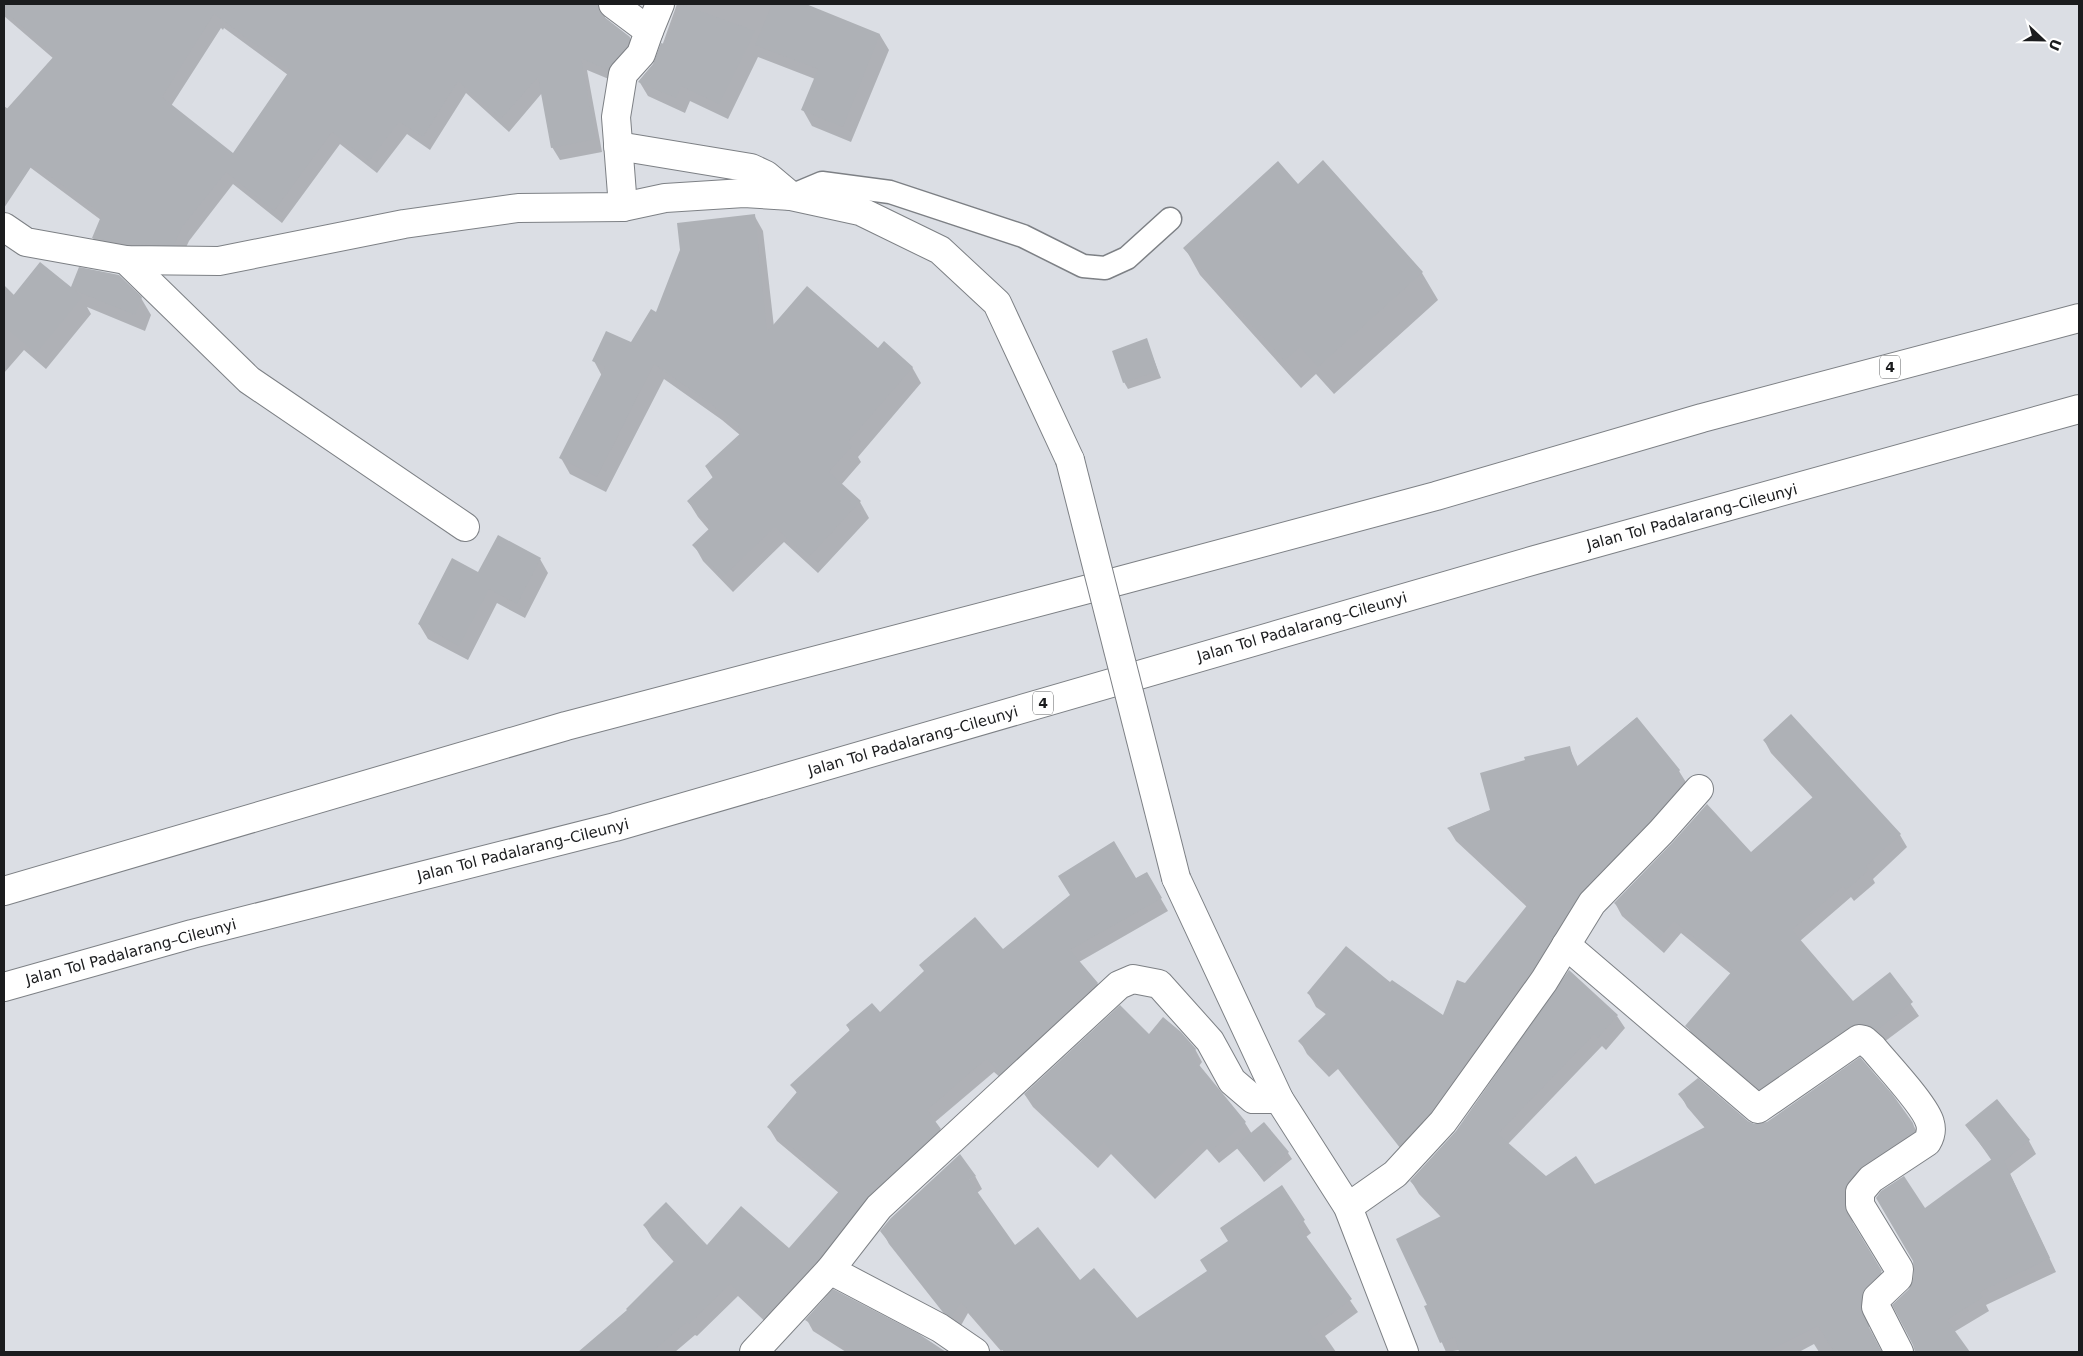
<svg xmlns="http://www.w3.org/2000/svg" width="2083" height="1356" viewBox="0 0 2083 1356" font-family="'DejaVu Sans',sans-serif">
	<rect width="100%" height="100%" fill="#dbdee4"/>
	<g fill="#0003" fill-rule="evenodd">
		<path d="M 4,4 L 431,4 L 456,27 L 473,4 L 600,4 L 605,13 L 605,19 L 630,38 L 637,51 L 616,82 L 587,70 L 602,152 L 560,160 L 552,147 L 542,93 L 509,132 L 466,93 L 430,150 L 407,134 L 377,173 L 340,144 L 282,223 L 233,184 L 189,241 L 181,258 L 101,251 L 93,238 L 101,220 L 4,148 L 4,106 L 8,109 L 54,59 L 4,16 ZM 221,28 L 223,30 L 224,28 L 288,75 L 233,155 L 171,106 Z"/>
		<path d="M 677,4 L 803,4 L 880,35 L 889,50 L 851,142 L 812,126 L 803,110 L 815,79 L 758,57 L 728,119 L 690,101 L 685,113 L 648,96 L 639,81 L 657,60 Z"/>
		<path d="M 1298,185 L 1422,273 L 1438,300 L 1334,394 L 1316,374 L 1301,388 L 1200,275 L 1185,248 Z"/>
		<path d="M 754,215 L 763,231 L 774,327 L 878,350 L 912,367 L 921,383 L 858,457 L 861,462 L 841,485 L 860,502 L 869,518 L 818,573 L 784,542 L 733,592 L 703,561 L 694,545 L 709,530 L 698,517 L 688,501 L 713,478 L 706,467 L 740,435 L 722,420 L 664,379 L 606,492 L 570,474 L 561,458 L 602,376 L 594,361 L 632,344 L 656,314 Z"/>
		<path d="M 4,285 L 15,296 L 71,289 L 141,298 L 151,315 L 145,331 L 87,307 L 91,314 L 46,369 L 24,350 L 4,373 Z"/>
		<path d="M 1146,340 L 1161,378 L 1128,389 L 1124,382 Z"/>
		<path d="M 540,559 L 548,573 L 525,618 L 497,603 L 468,660 L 428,639 L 419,624 L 479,573 Z"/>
		<path d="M 1791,716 L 1900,835 L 1907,847 L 1873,879 L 1875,883 L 1854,901 L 1851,897 L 1800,941 L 1852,1003 L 1890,974 L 1919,1016 L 1884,1042 L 1767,1101 L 1694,1038 L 1687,1026 L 1731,974 L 1681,933 L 1664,953 L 1622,916 L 1615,903 L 1751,853 L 1813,798 L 1771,753 L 1764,740 Z"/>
		<path d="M 1636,718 L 1679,771 L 1687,784 L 1408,1158 L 1338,1069 L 1329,1077 L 1307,1054 L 1300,1041 L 1327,1015 L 1316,1007 L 1309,994 L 1391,984 L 1443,1017 L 1465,985 L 1527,907 L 1456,841 L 1448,828 L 1491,810 L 1569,747 L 1578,767 Z"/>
		<path d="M 1146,873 L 1168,911 L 1079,962 L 1097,983 L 1105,996 L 1009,1085 L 994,1072 L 935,1122 L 947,1142 L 773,1329 L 738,1296 L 697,1336 L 695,1335 L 675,1352 L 580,1352 L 628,1311 L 674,1262 L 652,1238 L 644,1225 L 707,1247 L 789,1250 L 839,1193 L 777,1141 L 769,1128 L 797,1093 L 792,1085 L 850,1031 L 847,1025 L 880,1013 L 1003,951 Z"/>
		<path d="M 1617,1016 L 1625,1028 L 1606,1050 L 1602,1046 L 1508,1144 L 1546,1178 L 1594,1186 L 1705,1128 L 1687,1107 L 1680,1094 L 1754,1125 L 1912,1123 L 1920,1137 L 1851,1206 L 1853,1226 L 1889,1285 L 1868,1309 L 1869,1328 L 1881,1352 L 1819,1352 L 1814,1344 L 1799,1352 L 1461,1352 L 1460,1350 L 1446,1352 L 1426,1306 L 1428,1305 L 1441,1217 L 1419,1194 L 1411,1181 L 1457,1132 Z"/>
		<path d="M 1149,1036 L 1195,1049 L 1202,1062 L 1199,1066 L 1245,1123 L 1252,1134 L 1288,1153 L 1292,1159 L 1264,1182 L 1238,1148 L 1219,1163 L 1207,1149 L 1155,1199 L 1111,1154 L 1098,1168 L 1033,1107 L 1025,1095 Z"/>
		<path d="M 1997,1100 L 2029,1141 L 2036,1154 L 2010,1174 L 2056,1272 L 1986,1305 L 1989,1311 L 1954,1332 L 1968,1352 L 1916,1352 L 1910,1290 L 1915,1281 L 1924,1210 L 1992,1161 L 1967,1125 Z"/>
		<path d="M 975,1176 L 982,1189 L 977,1193 L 1015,1247 L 1079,1282 L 1137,1320 L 1208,1272 L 1228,1243 L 1282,1187 L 1311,1233 L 1306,1237 L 1358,1312 L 1325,1336 L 1336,1352 L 1027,1352 L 1016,1338 L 1001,1351 L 968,1313 L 959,1329 L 953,1325 L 889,1244 L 882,1231 Z"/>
		<path d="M 807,1320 L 933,1345 L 937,1352 L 846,1352 L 813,1331 Z"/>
	</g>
	<g fill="#aeb1b6" fill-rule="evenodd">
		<path d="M 4,4 L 598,4 L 599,11 L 603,16 L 630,37 L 627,46 L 608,70 L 581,58 L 596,139 L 551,148 L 538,77 L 501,119 L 458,81 L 423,137 L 399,122 L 369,161 L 332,132 L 274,211 L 226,172 L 182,227 L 174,245 L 127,244 L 92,238 L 102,214 L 33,164 L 4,208 L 4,112 L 55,55 L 4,11 ZM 214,14 L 290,70 L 233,153 L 162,97 Z"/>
		<path d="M 681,4 L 755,31 L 719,104 L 681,86 L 676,98 L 638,82 L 653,64 L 661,43 L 664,44 L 666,38 L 668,39 Z"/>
		<path d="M 772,4 L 806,4 L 880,34 L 843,127 L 801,110 L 818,69 L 755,45 Z"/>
		<path d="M 1323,160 L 1423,272 L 1318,367 L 1300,347 L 1284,361 L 1183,248 L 1278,161 L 1298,184 Z"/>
		<path d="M 755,214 L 767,332 L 807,286 L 878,348 L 884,341 L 913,367 L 848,442 L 852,446 L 829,472 L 861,501 L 808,558 L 775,527 L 723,577 L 692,545 L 711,527 L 687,501 L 714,476 L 705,466 L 743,431 L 711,404 L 654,364 L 597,477 L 559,458 L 605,367 L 592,361 L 606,331 L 631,342 L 651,309 L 656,312 L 680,250 L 677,223 Z"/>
		<path d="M 40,262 L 71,287 L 79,267 L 119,275 L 142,297 L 135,315 L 74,290 L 82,297 L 36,353 L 4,326 L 4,307 Z"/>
		<path d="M 1147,338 L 1158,371 L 1123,383 L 1112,351 Z"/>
		<path d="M 498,535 L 541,558 L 517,604 L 489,589 L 459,646 L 418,624 L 452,558 L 478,572 Z"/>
		<path d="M 1791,714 L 1901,834 L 1866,866 L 1869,870 L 1846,890 L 1843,886 L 1792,930 L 1853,1001 L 1890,972 L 1913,1002 L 1877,1030 L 1862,1024 L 1850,1026 L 1759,1089 L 1685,1026 L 1733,970 L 1674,921 L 1656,941 L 1614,903 L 1672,843 L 1707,804 L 1751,852 L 1814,796 L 1763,740 Z"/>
		<path d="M 1637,717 L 1680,770 L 1678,773 L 1685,781 L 1650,821 L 1581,892 L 1531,972 L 1431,1112 L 1400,1146 L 1330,1057 L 1321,1065 L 1298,1041 L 1329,1011 L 1307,993 L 1346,946 L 1390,982 L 1392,980 L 1443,1015 L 1457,980 L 1465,983 L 1529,903 L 1447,828 L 1490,810 L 1480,773 L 1525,760 L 1524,757 L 1570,746 L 1575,768 Z"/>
		<path d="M 1114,841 L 1136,878 L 1147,872 L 1162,898 L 1070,950 L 1098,983 L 1001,1073 L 986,1059 L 927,1110 L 941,1129 L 868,1196 L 818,1260 L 765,1317 L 730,1284 L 689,1324 L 687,1322 L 652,1352 L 578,1352 L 627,1310 L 626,1309 L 676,1259 L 643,1225 L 666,1202 L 707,1245 L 741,1206 L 789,1248 L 841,1189 L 767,1127 L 797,1092 L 790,1085 L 850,1030 L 846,1025 L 872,1003 L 880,1012 L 924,971 L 919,965 L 975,917 L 1003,949 L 1070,895 L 1058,876 Z"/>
		<path d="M 1569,970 L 1618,1015 L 1598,1038 L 1594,1034 L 1498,1134 L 1546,1176 L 1576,1156 L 1595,1184 L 1705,1127 L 1678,1094 L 1698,1078 L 1748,1121 L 1754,1124 L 1767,1122 L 1860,1057 L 1893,1095 L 1913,1123 L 1915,1131 L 1862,1166 L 1848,1182 L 1844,1192 L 1847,1213 L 1882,1271 L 1866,1287 L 1862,1296 L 1860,1305 L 1862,1314 L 1882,1352 L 1834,1352 L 1818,1326 L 1766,1352 L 1459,1352 L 1455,1337 L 1440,1343 L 1424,1306 L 1427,1305 L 1396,1239 L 1443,1215 L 1410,1181 L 1456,1131 Z"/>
		<path d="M 1120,1005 L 1149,1034 L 1163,1017 L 1181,1032 L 1196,1049 L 1191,1055 L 1246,1122 L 1211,1151 L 1199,1137 L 1147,1188 L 1104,1142 L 1090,1156 L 1024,1094 Z"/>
		<path d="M 1997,1099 L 2030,1140 L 2004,1161 L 2050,1258 L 1980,1292 L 1983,1297 L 1947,1320 L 1970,1352 L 1915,1352 L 1913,1345 L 1892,1305 L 1909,1289 L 1913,1280 L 1914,1270 L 1913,1261 L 1876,1198 L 1881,1191 L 1904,1176 L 1925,1208 L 1992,1159 L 1965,1125 Z"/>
		<path d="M 1264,1122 L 1289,1152 L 1260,1176 L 1235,1146 Z"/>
		<path d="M 960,1154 L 976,1176 L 969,1180 L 1015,1245 L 1038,1227 L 1080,1280 L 1094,1268 L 1137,1318 L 1207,1271 L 1200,1260 L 1228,1241 L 1220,1228 L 1282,1185 L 1305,1220 L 1298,1225 L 1352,1299 L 1308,1331 L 1325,1352 L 1004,1352 L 961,1302 L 951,1317 L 944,1312 L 880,1231 L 891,1218 Z"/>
		<path d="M 833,1289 L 919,1334 L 946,1352 L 856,1352 L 805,1320 Z"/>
	</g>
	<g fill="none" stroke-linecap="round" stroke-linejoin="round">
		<defs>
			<path id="service" d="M 791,196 L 822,183 L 890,192 L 1023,236 L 1083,266 L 1105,268 L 1127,258 L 1170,219"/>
			<g id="minor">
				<path d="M 613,4 L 649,31 L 641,54 L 623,74 L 616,117 L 623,207"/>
				<path d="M 649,31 L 660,4"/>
				<path d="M 618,146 L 751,168 L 766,175 L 791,196"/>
				<path d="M 126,260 L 249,380 L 465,527"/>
				<path d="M 1566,945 L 1758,1109 L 1859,1039 L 1864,1040 L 1873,1048 C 1886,1064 1926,1106 1930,1123 C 1932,1130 1930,1137 1927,1142 L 1871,1179 L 1860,1192 L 1860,1205 L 1899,1269 L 1898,1278 L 1877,1298 L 1876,1307 L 1899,1352"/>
				<path d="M 1348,1207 L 1395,1174 L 1443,1122 L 1544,981 L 1592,903 L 1661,832 L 1699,789"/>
				<path d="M 830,1270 L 940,1328 L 975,1352"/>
				<path d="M 754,1352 L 830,1270 L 879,1207 L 1119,985 L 1133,979 L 1159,984 L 1210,1041 L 1232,1081 L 1253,1099 L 1279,1099"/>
			</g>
			<g id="tertiary">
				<path d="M 4,227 L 26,242 L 126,260 L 219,261 L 404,224 L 518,208 L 623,207 L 665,198 L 744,193 L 791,196 L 860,211 L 940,250 L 997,303 L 1070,460"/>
				<path d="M 1176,878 L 1279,1099 L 1348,1207 L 1404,1352"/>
			</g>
			<g id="motorway">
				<path d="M 4,891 L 566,726 L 1115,582 L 1436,496 L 1702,418 L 2079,318"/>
				<path d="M 4,987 L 192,934 L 615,827 L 1535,560 L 2079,409"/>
			</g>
		</defs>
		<use href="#service" stroke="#7d8085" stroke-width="25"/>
		<use href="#minor" stroke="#7d8085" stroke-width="30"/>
		<use href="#tertiary" stroke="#7d8085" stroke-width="30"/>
		<use href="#motorway" stroke="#7d8085" stroke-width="30"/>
		<use href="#service" stroke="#fff" stroke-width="22"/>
		<use href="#minor" stroke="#fff" stroke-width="28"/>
		<use href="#tertiary" stroke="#fff" stroke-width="28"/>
		<use href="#motorway" stroke="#fff" stroke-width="28"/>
		<defs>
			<path id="tertiary-bridge" d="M 1070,460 L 1176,878"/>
		</defs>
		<use href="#tertiary-bridge" stroke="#7d8085" stroke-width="30" stroke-linecap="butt"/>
		<use href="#tertiary-bridge" stroke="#fff" stroke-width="28"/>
	</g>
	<g text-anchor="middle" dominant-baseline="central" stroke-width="4" stroke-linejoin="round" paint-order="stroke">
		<g fill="#fff" stroke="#5f6062" stroke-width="1">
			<rect x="1880" y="355.5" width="20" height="23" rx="4"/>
			<rect x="1033" y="691.5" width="20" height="23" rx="4"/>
		</g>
		<g font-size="14" font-weight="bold" fill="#1b1c1e">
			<text x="1890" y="367">4</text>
			<text x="1043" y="703">4</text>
		</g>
		<g font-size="15" fill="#1b1c1e" stroke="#fff">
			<text transform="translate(1692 517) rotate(-15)">Jalan Tol Padalarang–Cileunyi</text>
			<text transform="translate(1302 627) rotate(-16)">Jalan Tol Padalarang–Cileunyi</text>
			<text transform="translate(913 741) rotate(-16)">Jalan Tol Padalarang–Cileunyi</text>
			<text transform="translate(523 850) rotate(-14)">Jalan Tol Padalarang–Cileunyi</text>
			<text transform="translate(131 952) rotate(-15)">Jalan Tol Padalarang–Cileunyi</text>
		</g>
	</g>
	<rect width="2083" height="1356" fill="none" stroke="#1b1c1e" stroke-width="10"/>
	<g transform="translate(2043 40) rotate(112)" stroke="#ffffff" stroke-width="4" paint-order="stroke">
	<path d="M0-4L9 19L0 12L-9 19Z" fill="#1b1c1e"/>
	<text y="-8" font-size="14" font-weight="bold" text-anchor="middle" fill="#1b1c1e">U</text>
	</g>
</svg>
